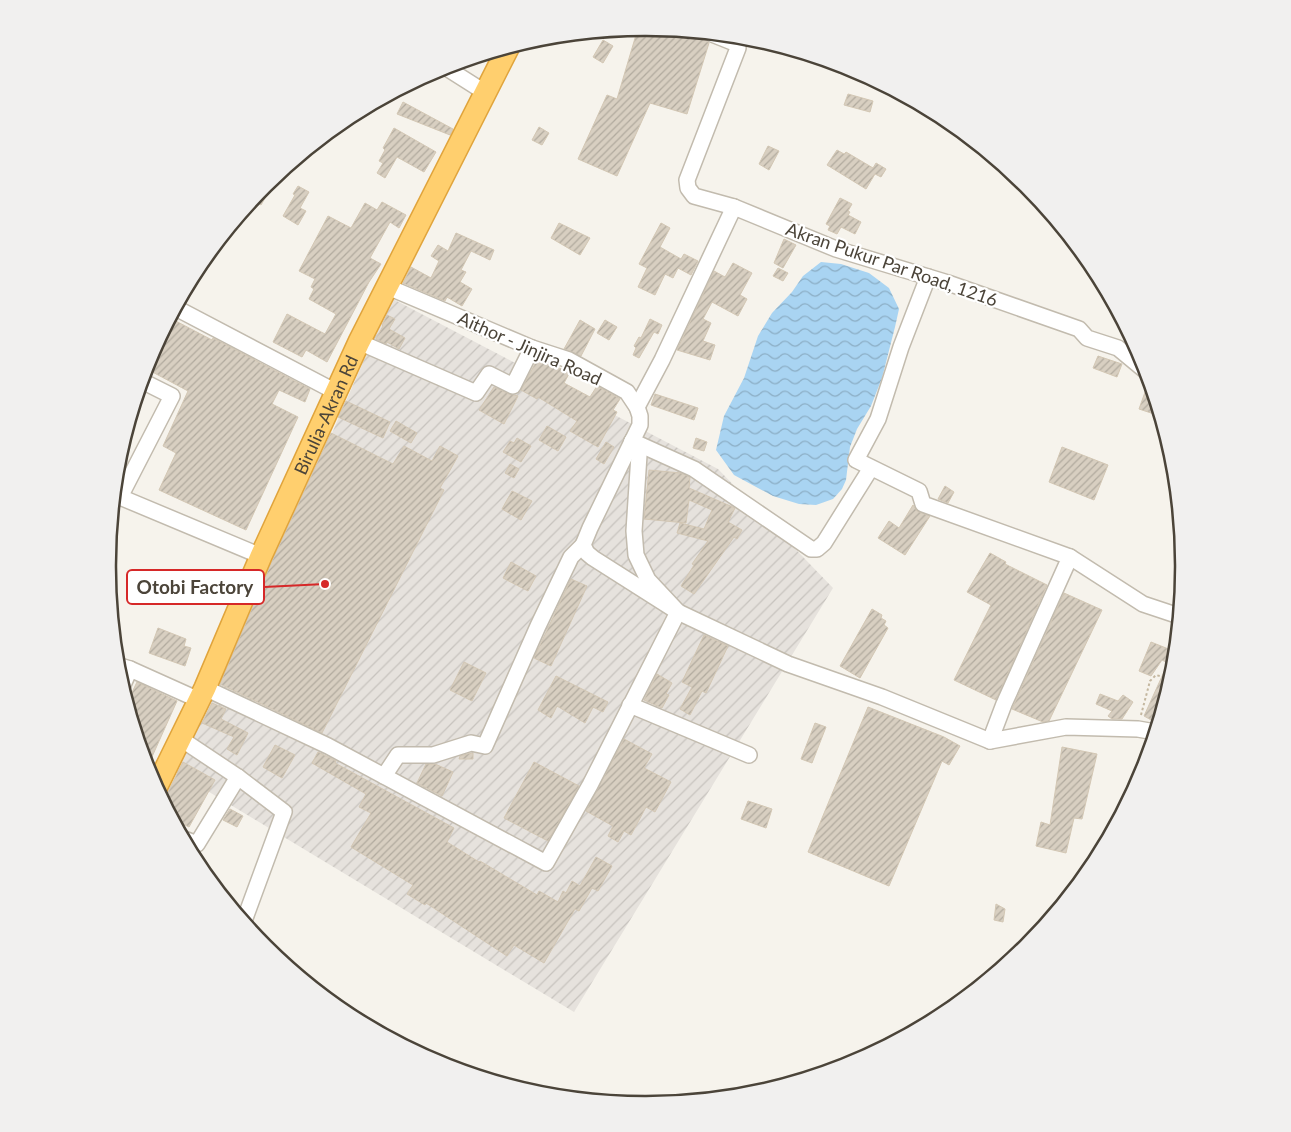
<svg xmlns="http://www.w3.org/2000/svg" width="1291" height="1132" viewBox="0 0 1291 1132" font-family="Lato,sans-serif">
	<defs>
		<pattern id="industrial-furrows" width="10" height="10" patternUnits="userSpaceOnUse" patternTransform="scale(1.25)"><rect width="10" height="10" fill="#e6e2dd"/><path d="M-1 1l2-2M0 10L10 0M9 11l2-2" fill="none" stroke="#c7c3be"/></pattern>
		<pattern id="water-waves" width="16" height="10" patternUnits="userSpaceOnUse" patternTransform="scale(1.25)"><rect width="16" height="10" fill="#a9d4f2"/><path d="M0 5q4-4 8 0t8 0" fill="none" stroke="#8caec5"/></pattern>
		<pattern id="building-hatch" width="6" height="6" patternUnits="userSpaceOnUse" patternTransform="scale(1.25)"><rect width="6" height="6" fill="#d8cfc1"/><path d="M-1 1l2-2M0 6l6-6M5 7l2-2" fill="none" stroke="#b1aa9e"/></pattern>
	</defs>
	<rect width="100%" height="100%" fill="#f6f3ec"/>
	<path fill="url(#industrial-furrows)" d="M 391,298 L 718,469 L 833,588 L 574,1012 L 176,772 L 212,691 L 258,603 Z"/>
	<path fill="url(#water-waves)" d="M 821,262 L 841,264 L 869,273 L 889,288 L 899,309 L 895,327 L 882,378 L 871,406 L 857,429 L 850,447 L 846,480 L 842,489 L 833,499 L 816,505 L 799,504 L 773,496 L 734,475 L 716,450 L 724,416 L 744,378 L 758,336 L 772,313 L 792,292 L 803,276 Z"/>
	<g fill="url(#building-hatch)" stroke="#d3c7b4">
		<path d="M 638,28 L 646,28 L 699,33 L 703,34 L 704,39 L 709,43 L 687,114 L 650,103 L 617,176 L 578,159 L 607,95 L 617,99 Z"/>
		<path d="M 603,40 L 613,46 L 603,63 L 593,57 Z"/>
		<path d="M 848,94 L 873,101 L 870,112 L 844,105 Z"/>
		<path d="M 403,102 L 453,129 L 450,135 L 397,114 Z"/>
		<path d="M 539,127 L 549,133 L 542,145 L 532,140 Z"/>
		<path d="M 394,128 L 436,152 L 424,172 L 397,157 L 385,178 L 377,173 L 383,163 L 379,161 L 385,150 L 383,148 Z"/>
		<path d="M 768,146 L 779,151 L 769,170 L 759,164 Z"/>
		<path d="M 837,150 L 844,154 L 846,152 L 873,168 L 876,163 L 886,169 L 881,177 L 875,174 L 866,189 L 827,165 Z"/>
		<path d="M 272,179 L 275,181 L 261,205 L 253,200 L 265,185 Z"/>
		<path d="M 298,186 L 309,192 L 300,208 L 306,211 L 298,225 L 283,216 L 295,195 L 293,194 Z"/>
		<path d="M 840,198 L 852,204 L 848,211 L 850,212 L 848,215 L 861,222 L 855,234 L 841,227 L 837,234 L 828,230 L 830,226 L 826,224 Z"/>
		<path d="M 382,202 L 406,215 L 399,228 L 390,222 L 370,258 L 381,264 L 369,282 L 327,362 L 306,350 L 302,357 L 273,342 L 287,314 L 325,334 L 336,314 L 309,299 L 314,289 L 311,287 L 315,279 L 299,271 L 328,216 L 351,228 L 365,203 L 377,210 Z"/>
		<path d="M 559,223 L 590,238 L 580,255 L 551,238 Z"/>
		<path d="M 661,223 L 670,228 L 660,247 L 681,259 L 684,254 L 698,261 L 691,275 L 678,268 L 673,278 L 665,274 L 655,295 L 638,287 L 647,268 L 639,264 Z"/>
		<path d="M 456,233 L 494,250 L 490,260 L 471,251 L 461,270 L 466,272 L 460,282 L 472,289 L 462,306 L 447,297 L 445,301 L 403,283 L 411,267 L 431,278 L 439,261 L 431,256 L 438,245 L 448,251 Z"/>
		<path d="M 784,239 L 796,245 L 783,268 L 774,263 Z"/>
		<path d="M 733,263 L 752,273 L 740,295 L 747,299 L 738,316 L 712,302 L 703,319 L 711,323 L 703,341 L 715,345 L 710,360 L 677,350 L 714,271 L 725,277 Z"/>
		<path d="M 778,268 L 788,273 L 783,281 L 773,276 Z"/>
		<path d="M 387,315 L 395,319 L 389,329 L 405,338 L 399,349 L 387,342 L 386,344 L 376,339 L 383,326 L 382,325 Z"/>
		<path d="M 170,318 L 212,340 L 213,338 L 310,389 L 305,402 L 279,390 L 272,404 L 298,417 L 246,530 L 159,490 L 176,453 L 163,446 L 188,391 L 145,368 L 148,360 Z"/>
		<path d="M 650,319 L 662,325 L 658,334 L 654,332 L 639,358 L 633,355 L 636,348 L 634,346 L 639,337 L 641,338 Z"/>
		<path d="M 580,320 L 595,329 L 581,356 L 564,349 Z"/>
		<path d="M 605,320 L 617,327 L 609,340 L 597,333 Z"/>
		<path d="M 1098,356 L 1122,364 L 1117,377 L 1093,368 Z"/>
		<path d="M 537,360 L 570,372 L 564,383 L 590,397 L 597,386 L 620,399 L 613,410 L 617,412 L 598,447 L 570,431 L 577,421 L 538,397 L 537,399 L 521,390 Z"/>
		<path d="M 1149,381 L 1160,416 L 1139,409 Z"/>
		<path d="M 494,387 L 509,394 L 518,396 L 504,424 L 479,410 Z"/>
		<path d="M 655,394 L 698,408 L 694,420 L 651,405 Z"/>
		<path d="M 346,401 L 390,422 L 383,438 L 338,417 Z"/>
		<path d="M 396,421 L 417,433 L 411,443 L 390,431 Z"/>
		<path d="M 547,426 L 566,437 L 558,451 L 539,440 Z"/>
		<path d="M 331,433 L 393,464 L 404,446 L 432,461 L 440,446 L 458,456 L 440,488 L 444,490 L 322,733 L 220,684 L 272,561 Z"/>
		<path d="M 517,438 L 531,446 L 521,462 L 503,452 L 510,441 L 514,443 Z"/>
		<path d="M 696,438 L 707,442 L 704,451 L 693,448 Z"/>
		<path d="M 606,442 L 614,447 L 604,464 L 596,459 Z"/>
		<path d="M 1062,447 L 1108,465 L 1094,500 L 1049,482 Z"/>
		<path d="M 510,464 L 519,469 L 514,478 L 505,473 Z"/>
		<path d="M 649,470 L 681,473 L 690,477 L 689,488 L 735,508 L 728,522 L 742,530 L 737,539 L 734,537 L 694,594 L 681,586 L 694,565 L 692,564 L 708,541 L 677,533 L 680,523 L 704,529 L 712,510 L 689,500 L 686,523 L 644,519 Z"/>
		<path d="M 945,486 L 954,492 L 948,503 L 938,499 Z"/>
		<path d="M 512,491 L 532,501 L 521,520 L 502,509 Z"/>
		<path d="M 913,505 L 917,511 L 930,516 L 905,555 L 878,538 L 889,521 L 899,528 Z"/>
		<path d="M 990,553 L 1006,562 L 1005,564 L 1047,585 L 996,700 L 954,680 L 991,605 L 967,592 Z"/>
		<path d="M 511,562 L 536,576 L 528,591 L 503,578 Z"/>
		<path d="M 571,579 L 587,586 L 551,666 L 534,658 Z"/>
		<path d="M 1064,593 L 1102,610 L 1049,721 L 1043,722 L 1012,709 Z"/>
		<path d="M 872,609 L 882,615 L 881,618 L 886,621 L 884,625 L 888,628 L 860,678 L 840,666 Z"/>
		<path d="M 158,628 L 186,639 L 184,646 L 191,648 L 185,666 L 149,653 Z"/>
		<path d="M 704,635 L 728,646 L 706,693 L 702,691 L 690,715 L 680,709 L 692,687 L 682,682 Z"/>
		<path d="M 1151,642 L 1176,652 L 1174,671 L 1170,684 L 1153,721 L 1144,716 L 1168,663 L 1162,660 L 1151,676 L 1139,671 Z"/>
		<path d="M 464,662 L 486,673 L 472,701 L 450,690 Z"/>
		<path d="M 657,674 L 672,683 L 666,694 L 669,695 L 662,708 L 644,700 Z"/>
		<path d="M 556,676 L 608,702 L 603,712 L 593,707 L 585,723 L 557,706 L 551,718 L 538,710 Z"/>
		<path d="M 137,682 L 177,701 L 147,768 L 127,703 Z"/>
		<path d="M 1100,694 L 1118,701 L 1123,695 L 1133,702 L 1122,719 L 1112,719 L 1108,716 L 1112,711 L 1096,704 Z"/>
		<path d="M 212,703 L 226,709 L 221,719 L 248,733 L 237,755 L 227,749 L 234,737 L 202,723 Z"/>
		<path d="M 868,707 L 944,737 L 960,746 L 949,765 L 942,761 L 889,886 L 808,852 Z"/>
		<path d="M 815,723 L 826,727 L 812,763 L 801,759 Z"/>
		<path d="M 624,739 L 652,754 L 644,768 L 671,782 L 655,812 L 646,807 L 631,835 L 624,831 L 618,842 L 608,836 L 613,826 L 586,811 Z"/>
		<path d="M 275,745 L 295,755 L 282,778 L 263,767 Z"/>
		<path d="M 1062,747 L 1097,754 L 1082,819 L 1074,818 L 1066,853 L 1036,846 L 1041,822 L 1050,825 Z"/>
		<path d="M 318,752 L 336,761 L 335,763 L 454,828 L 447,842 L 479,862 L 480,861 L 537,895 L 539,891 L 558,902 L 563,891 L 566,893 L 572,881 L 580,886 L 596,857 L 612,866 L 598,891 L 592,888 L 579,911 L 575,909 L 544,963 L 514,945 L 507,956 L 426,903 L 425,905 L 407,894 L 413,885 L 351,847 L 371,813 L 359,807 L 366,794 L 312,763 Z"/>
		<path d="M 471,753 L 473,753 L 473,759 L 459,759 L 460,756 Z"/>
		<path d="M 183,762 L 215,780 L 189,827 L 173,819 L 162,799 L 167,794 Z"/>
		<path d="M 534,762 L 579,786 L 548,841 L 504,818 Z"/>
		<path d="M 426,764 L 435,764 L 453,772 L 442,796 L 417,783 Z"/>
		<path d="M 748,801 L 772,809 L 766,828 L 741,819 Z"/>
		<path d="M 230,809 L 243,816 L 237,827 L 223,820 Z"/>
		<path d="M 996,904 L 1005,909 L 1003,922 L 994,920 Z"/>
	</g>
	<g fill="none" stroke-linecap="round" stroke-linejoin="round">
		<defs>
			<g id="minor">
				<path d="M 712,34 L 737,44 L 738,48 L 687,180 L 688,188 L 694,196 L 734,207 L 836,249 L 948,283 L 1079,329 L 1087,338 L 1118,348 L 1147,372"/>
				<path d="M 445,67 L 486,93"/>
				<path d="M 928,277 L 901,347 L 878,419 L 856,460 L 919,491 L 923,504 L 1070,557 L 1004,704 L 990,741"/>
				<path d="M 388,287 L 532,348 L 569,360 L 627,392 L 637,407 L 640,416 L 640,425 L 590,528 L 583,545 L 587,553 L 593,558 L 678,612 L 788,664 L 882,697 L 990,741 L 1066,727 L 1138,729 L 1155,732"/>
				<path d="M 176,308 L 336,392"/>
				<path d="M 359,342 L 476,393 L 489,374 L 513,386 L 532,348"/>
				<path d="M 142,381 L 172,396 L 120,497 L 261,556"/>
				<path d="M 637,407 L 662,360 L 734,207"/>
				<path d="M 632,441 L 694,469 L 811,549 L 817,549 L 824,543 L 871,468"/>
				<path d="M 1070,557 L 1143,604 L 1179,616"/>
				<path d="M 117,665 L 130,669 L 199,700"/>
				<path d="M 122,687 L 130,669"/>
				<path d="M 205,688 L 328,746 L 546,863 L 590,785 L 678,612 L 648,580 L 636,555 L 634,531 L 639,455 L 632,441"/>
				<path d="M 630,705 L 749,755"/>
				<path d="M 181,739 L 238,777 L 284,812 L 244,921"/>
				<path d="M 384,776 L 398,755 L 433,755 L 471,743 L 485,746 L 538,626 L 571,557 L 583,545"/>
				<path d="M 184,839 L 197,844 L 238,777"/>
			</g>
			<g id="highway">
				<path id="s1" d="M 156,788 L 205,688 L 261,556 L 359,342 L 508,48"/>
			</g>
		</defs>
		<use href="#minor" stroke="#c2bbae" stroke-width="18"/>
		<use href="#highway" stroke="#e0a43c" stroke-width="24"/>
		<path stroke="#c4b79f" stroke-width="2" stroke-dasharray="2.5 2.5" stroke-linecap="butt" d="M 1141,715 L 1150,681 L 1156,675 L 1171,679"/>
		<use href="#minor" stroke="#fff" stroke-width="15"/>
		<use href="#highway" stroke="#ffcf6e" stroke-width="21"/>
	</g>
	<g text-anchor="middle" dominant-baseline="central" stroke-width="4.5" stroke-linejoin="round" paint-order="stroke">
		<g font-size="18" fill="#4b4439" stroke="#fff">
			<text transform="translate(892 264) rotate(19)">Akran Pukur Par Road, 1216</text>
			<text transform="translate(530 348) rotate(24)">Aithor - Jinjira Road</text>
			<text stroke="none"><textPath href="#s1" startOffset="410">Birulia-Akran Rd</textPath></text>
		</g>
	</g>
	<path d="M0 0H1291V1132H0ZM645 36H646A529 529 0 0 1 1175 565V567A529 529 0 0 1 646 1096H645A529 529 0 0 1 116 567V565A529 529 0 0 1 645 36Z" fill="#f1f0ef" fill-rule="evenodd"/>
	<path fill="none" stroke="#4b4439" stroke-width="2.5" d="M645 36H646A529 529 0 0 1 1175 565V567A529 529 0 0 1 646 1096H645A529 529 0 0 1 116 567V565A529 529 0 0 1 645 36Z"/>
	<path fill="none" stroke="#d62828" stroke-width="2" d="M325 584L264 587"/>
	<circle fill="#d62828" stroke="#fff" stroke-width="2" cx="325" cy="584" r="5"/>
	<rect fill="#fff" stroke="#d62828" stroke-width="2" x="127" y="570" width="137" height="34" rx="5"/>
	<g font-size="19" text-anchor="middle" font-weight="bold" fill="#4b4439">
		<text x="195" y="594">Otobi Factory</text>
	</g>
</svg>
